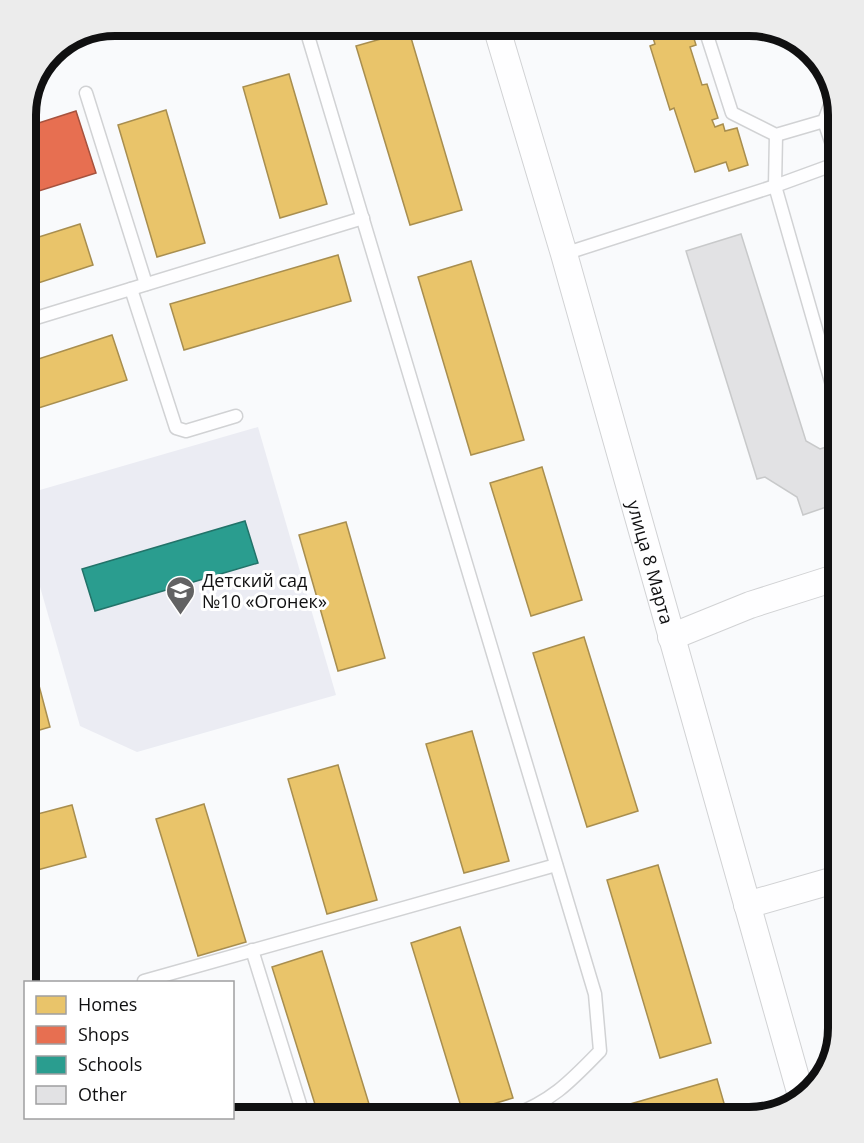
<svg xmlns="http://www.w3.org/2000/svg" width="864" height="1143" viewBox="0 0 864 1143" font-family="'Open Sans',sans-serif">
	<rect width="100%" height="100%" fill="#f9fafc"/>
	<path fill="#ebecf3" d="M 258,427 L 336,695 L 137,752 L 80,726 L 26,538 L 26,494 Z"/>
	<g fill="#e9c46a" stroke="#a88e4f" stroke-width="1.5">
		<path d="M 649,26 L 690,26 L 696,45 L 690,47 L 702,85 L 707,84 L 718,118 L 712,120 L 715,127 L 723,124 L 725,131 L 737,128 L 748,165 L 729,171 L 726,162 L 695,172 L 674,108 L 670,110 L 650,46 L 655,44 Z"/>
		<path d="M 409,31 L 462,210 L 410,225 L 356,46 Z"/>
		<path d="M 289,74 L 327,204 L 280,218 L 243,87 Z"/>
		<path d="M 166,110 L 205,243 L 157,257 L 118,125 Z"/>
		<path d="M 80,224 L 93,265 L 26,287 L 26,241 Z"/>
		<path d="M 338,255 L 351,301 L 184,350 L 170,304 Z"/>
		<path d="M 471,261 L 524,440 L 471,455 L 418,277 Z"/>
		<path d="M 112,335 L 127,380 L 26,412 L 26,363 Z"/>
		<path d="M 542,467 L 582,600 L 531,616 L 490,483 Z"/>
		<path d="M 346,522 L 385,658 L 338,671 L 299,535 Z"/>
		<path d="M 584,637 L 638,811 L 587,827 L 533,653 Z"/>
		<path d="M 838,655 L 838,683 L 830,657 Z"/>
		<path d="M 37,678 L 50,727 L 26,734 L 26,681 Z"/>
		<path d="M 472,731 L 509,861 L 464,873 L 426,744 Z"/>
		<path d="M 338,765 L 377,900 L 327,914 L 288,779 Z"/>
		<path d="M 204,804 L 246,942 L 198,956 L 156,819 Z"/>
		<path d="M 72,805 L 86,857 L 26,873 L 26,817 Z"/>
		<path d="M 658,865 L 711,1043 L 660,1058 L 607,880 Z"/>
		<path d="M 460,927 L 513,1098 L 463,1113 L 411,943 Z"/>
		<path d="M 322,951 L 373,1117 L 319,1117 L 272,967 Z"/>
		<path d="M 717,1079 L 728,1117 L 585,1117 Z"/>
	</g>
	<path fill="#e76f51" stroke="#a6523e" stroke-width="1.5" d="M 76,111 L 96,173 L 26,195 L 26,127 Z"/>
	<path fill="#2a9d8f" stroke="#227369" stroke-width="1.5" d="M 245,521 L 258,563 L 95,611 L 82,569 Z"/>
	<path fill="#e2e2e4" stroke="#c8c9ca" stroke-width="1.5" d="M 741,234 L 806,441 L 820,449 L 838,443 L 838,503 L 803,515 L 797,497 L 765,477 L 757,479 L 686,251 Z"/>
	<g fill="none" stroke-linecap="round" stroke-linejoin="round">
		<defs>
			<g id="service">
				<path d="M 305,26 L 595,994 L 600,1051 C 570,1082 551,1102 509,1117"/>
				<path d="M 704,26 L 732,113 L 776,135 L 824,121 L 833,98"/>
				<path d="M 86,93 L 146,284"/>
				<path d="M 824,121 L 838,162"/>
				<path d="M 776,135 L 775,186 L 838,406"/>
				<path d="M 564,254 L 775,186 L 838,163"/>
				<path d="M 131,289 L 176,428 L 186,431 L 236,416"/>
				<path d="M 26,321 L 363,218"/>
				<path d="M 252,950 L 304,1117"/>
				<path d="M 144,981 L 556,865"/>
			</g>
			<g id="minor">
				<path id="s1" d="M 496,26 L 564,254 L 802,1099"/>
				<path d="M 671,637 L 750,605 L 838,577"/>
				<path d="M 747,905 L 838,879"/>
			</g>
		</defs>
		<use href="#service" stroke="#d1d2d4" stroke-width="15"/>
		<use href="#minor" stroke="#d1d2d4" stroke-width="28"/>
		<use href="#service" stroke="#fefeff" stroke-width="12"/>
		<use href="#minor" stroke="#fefeff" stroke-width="26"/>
	</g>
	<defs>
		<symbol id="school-pin" viewBox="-11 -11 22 30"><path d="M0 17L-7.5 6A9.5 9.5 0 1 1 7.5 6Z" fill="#626263" stroke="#fff"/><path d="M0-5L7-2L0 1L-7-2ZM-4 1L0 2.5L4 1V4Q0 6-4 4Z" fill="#fff"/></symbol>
	</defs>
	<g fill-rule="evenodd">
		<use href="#school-pin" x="164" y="574" width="33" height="45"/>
	</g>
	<g text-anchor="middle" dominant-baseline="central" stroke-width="6" stroke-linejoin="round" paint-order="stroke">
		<g font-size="18" fill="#101011" stroke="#fff">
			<text stroke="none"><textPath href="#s1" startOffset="558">улица 8 Марта</textPath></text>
		</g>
		<g font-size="18" fill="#101011" stroke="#fff" text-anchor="start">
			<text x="202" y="580">Детский сад<tspan x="202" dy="21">№10 «Огонек»</tspan></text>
		</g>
	</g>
	<path d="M0 0H864V1143H0ZM115 36H749A79 79 0 0 1 828 115V1028A79 79 0 0 1 749 1107H115A79 79 0 0 1 36 1028V115A79 79 0 0 1 115 36Z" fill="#ececec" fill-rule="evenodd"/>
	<path fill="none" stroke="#101011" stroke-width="8" d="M115 36H749A79 79 0 0 1 828 115V1028A79 79 0 0 1 749 1107H115A79 79 0 0 1 36 1028V115A79 79 0 0 1 115 36Z"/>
	<rect x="24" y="981" width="210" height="138" fill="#ffffff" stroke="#9f9fa0" stroke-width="1.5"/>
	<rect x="36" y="996" width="30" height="18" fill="#e9c46a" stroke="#9f9fa0" stroke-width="1.5"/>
	<text x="78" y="1011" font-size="18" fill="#101011">Homes</text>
	<rect x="36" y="1026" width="30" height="18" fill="#e76f51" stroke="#9f9fa0" stroke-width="1.5"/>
	<text x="78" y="1041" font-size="18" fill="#101011">Shops</text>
	<rect x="36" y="1056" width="30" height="18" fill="#2a9d8f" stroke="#9f9fa0" stroke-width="1.5"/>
	<text x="78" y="1071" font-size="18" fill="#101011">Schools</text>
	<rect x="36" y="1086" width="30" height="18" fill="#e2e2e4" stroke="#9f9fa0" stroke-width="1.5"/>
	<text x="78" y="1101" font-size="18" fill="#101011">Other</text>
</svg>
